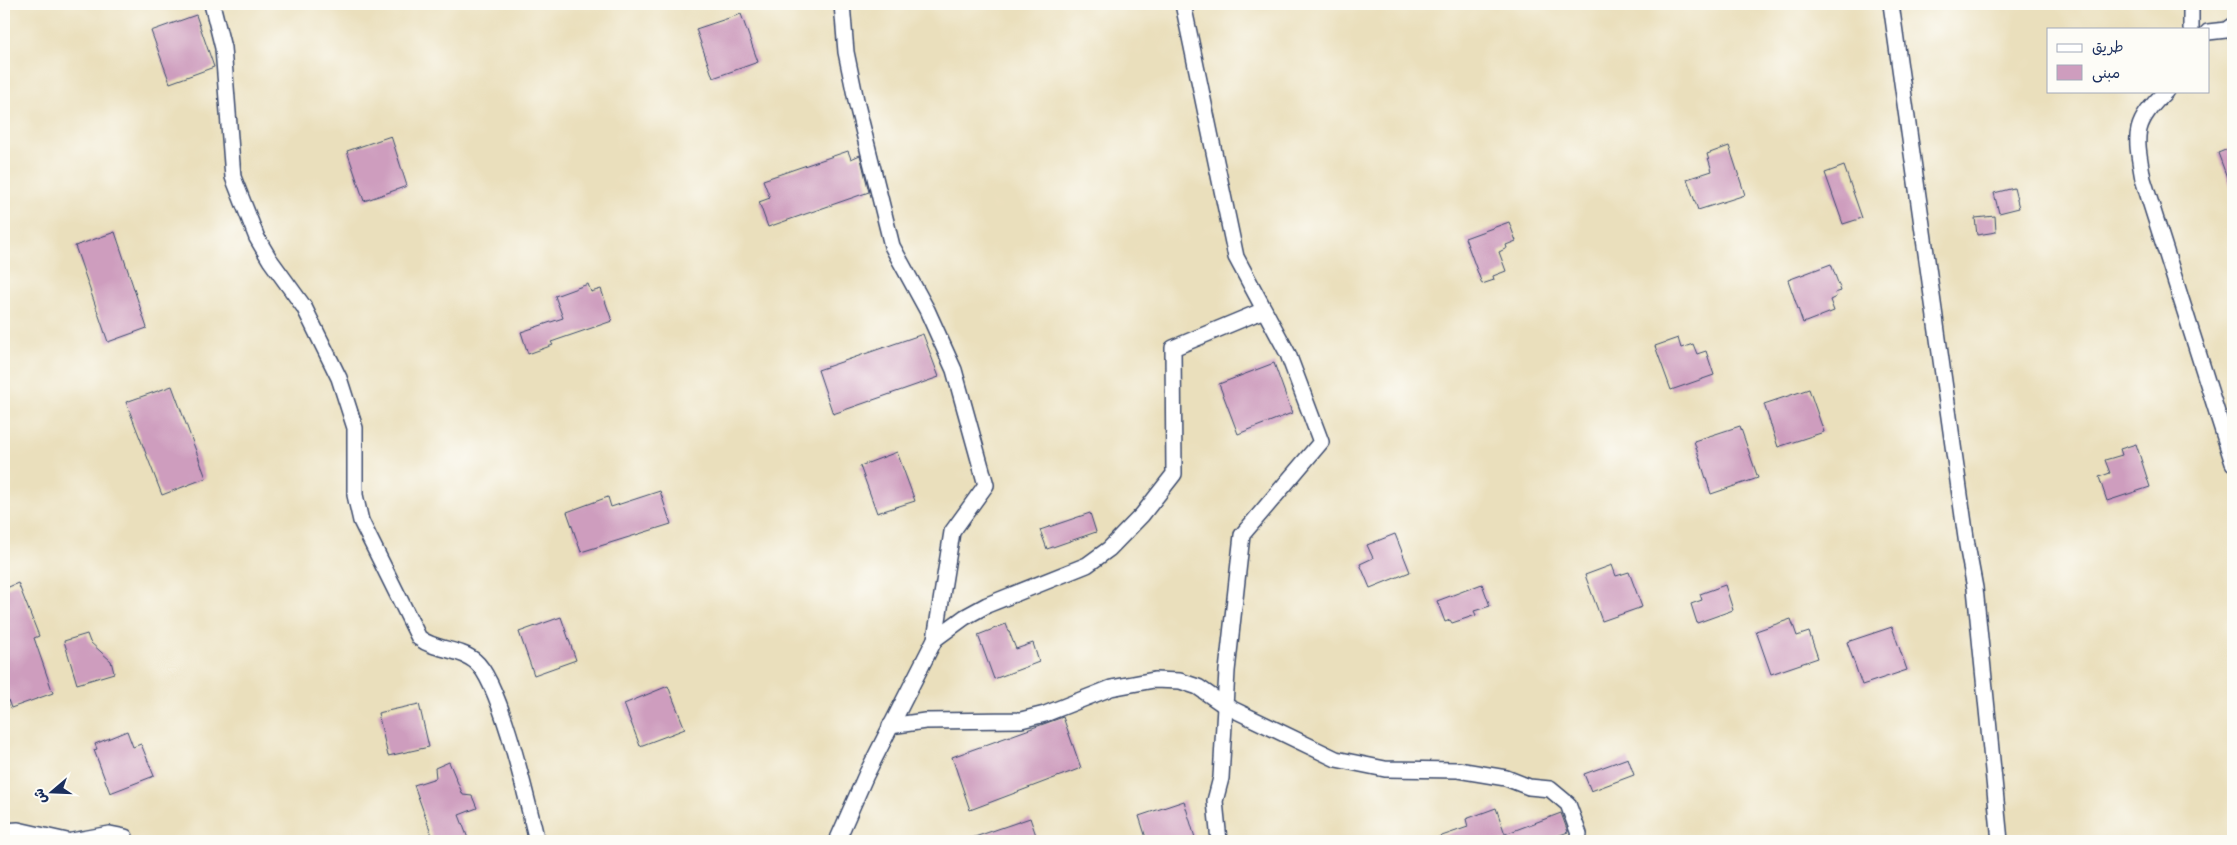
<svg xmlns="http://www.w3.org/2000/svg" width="2237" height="845" viewBox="0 0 2237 845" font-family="Caveat,'Playpen Sans Arabic',sans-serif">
	<rect width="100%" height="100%" fill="#fdfcf7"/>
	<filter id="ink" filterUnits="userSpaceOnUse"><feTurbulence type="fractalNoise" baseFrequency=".02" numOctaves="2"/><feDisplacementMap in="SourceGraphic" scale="10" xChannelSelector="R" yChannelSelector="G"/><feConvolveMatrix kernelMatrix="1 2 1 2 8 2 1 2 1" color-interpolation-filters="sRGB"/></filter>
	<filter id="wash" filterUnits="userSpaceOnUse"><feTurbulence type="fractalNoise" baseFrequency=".0096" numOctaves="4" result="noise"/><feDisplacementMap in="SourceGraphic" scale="20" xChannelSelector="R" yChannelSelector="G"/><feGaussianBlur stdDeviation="1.12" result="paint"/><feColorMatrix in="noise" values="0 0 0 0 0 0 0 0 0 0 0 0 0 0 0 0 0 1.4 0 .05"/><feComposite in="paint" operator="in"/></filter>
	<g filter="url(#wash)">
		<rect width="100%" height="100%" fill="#eadfbc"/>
		<g id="blocks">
			<g fill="#ce9dbe">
				<path d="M 741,14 L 758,62 L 713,78 L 696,29 Z"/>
				<path d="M 196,15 L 214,67 L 170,83 L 151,31 Z"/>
				<path d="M 391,136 L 407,186 L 364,201 L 347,151 Z"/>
				<path d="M 1729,146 L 1745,195 L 1698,210 L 1687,179 L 1712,171 L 1707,154 Z"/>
				<path d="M 2233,147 L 2233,191 L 2232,191 L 2218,153 Z"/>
				<path d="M 848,151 L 851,159 L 860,155 L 869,192 L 768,227 L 759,202 L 770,198 L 763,180 Z"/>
				<path d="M 1844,166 L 1862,218 L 1843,224 L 1825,173 Z"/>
				<path d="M 2014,188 L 2019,208 L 1999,213 L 1994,193 Z"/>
				<path d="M 1995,216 L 1996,232 L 1977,235 L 1975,218 Z"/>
				<path d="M 1509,222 L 1516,241 L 1506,245 L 1507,248 L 1499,252 L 1506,271 L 1493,276 L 1494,280 L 1482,284 L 1465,238 Z"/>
				<path d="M 115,232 L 147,328 L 108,342 L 75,246 Z"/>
				<path d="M 1831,264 L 1841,291 L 1835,293 L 1836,297 L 1830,300 L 1834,311 L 1803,323 L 1788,280 Z"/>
				<path d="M 588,284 L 591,292 L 601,289 L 612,321 L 551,342 L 553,345 L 528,354 L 521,332 L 563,318 L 555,296 Z"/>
				<path d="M 923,334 L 939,377 L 833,414 L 818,370 Z"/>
				<path d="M 1678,338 L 1681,348 L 1693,344 L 1697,354 L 1706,351 L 1714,375 L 1671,390 L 1655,346 Z"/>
				<path d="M 1274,363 L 1292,413 L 1238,434 L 1219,384 Z"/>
				<path d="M 172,386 L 206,478 L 162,495 L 126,402 Z"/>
				<path d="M 1809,389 L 1824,432 L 1778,447 L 1764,404 Z"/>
				<path d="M 1740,426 L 1758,478 L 1711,494 L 1694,441 Z"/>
				<path d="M 2136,444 L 2150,487 L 2107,501 L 2099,477 L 2110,473 L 2105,460 L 2122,455 L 2120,449 Z"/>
				<path d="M 897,452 L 915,501 L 877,513 L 860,466 Z"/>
				<path d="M 660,491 L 671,524 L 581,552 L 567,512 L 608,497 L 611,507 Z"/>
				<path d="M 1090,513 L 1096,532 L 1047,549 L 1040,530 Z"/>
				<path d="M 1395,534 L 1410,572 L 1370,588 L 1360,564 L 1373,558 L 1367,545 Z"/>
				<path d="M 1612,565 L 1616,576 L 1629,572 L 1642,607 L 1602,621 L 1585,575 Z"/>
				<path d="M 18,583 L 39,636 L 34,638 L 53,693 L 11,708 L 4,689 L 4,589 Z"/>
				<path d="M 1482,584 L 1490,606 L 1474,611 L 1476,615 L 1452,623 L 1450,620 L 1445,622 L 1437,601 Z"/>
				<path d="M 1725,585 L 1733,610 L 1697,623 L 1691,604 L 1702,600 L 1700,594 Z"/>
				<path d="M 561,617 L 576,660 L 534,675 L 519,632 Z"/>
				<path d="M 1791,619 L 1797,636 L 1809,632 L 1818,658 L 1771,674 L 1756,631 Z"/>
				<path d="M 1006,624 L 1016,649 L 1033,643 L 1039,662 L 994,679 L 978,635 Z"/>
				<path d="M 1892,627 L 1907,670 L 1862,685 L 1847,642 Z"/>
				<path d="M 87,634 L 90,642 L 111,661 L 114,673 L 77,684 L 64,641 Z"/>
				<path d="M 668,686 L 685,729 L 640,746 L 624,704 Z"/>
				<path d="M 419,704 L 429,747 L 388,756 L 378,713 Z"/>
				<path d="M 1063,717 L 1081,768 L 970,810 L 952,757 Z"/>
				<path d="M 127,731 L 133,747 L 141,744 L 154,776 L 110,793 L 94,750 L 97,749 L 95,744 Z"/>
				<path d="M 1628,758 L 1634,775 L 1591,791 L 1584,774 Z"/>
				<path d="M 449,762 L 463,795 L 472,796 L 477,808 L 459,815 L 469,841 L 434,841 L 414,785 L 436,778 L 435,768 Z"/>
				<path d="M 1184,801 L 1196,841 L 1147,841 L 1139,816 Z"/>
				<path d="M 1496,808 L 1505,834 L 1561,813 L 1568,832 L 1544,841 L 1433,841 L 1433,839 L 1468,827 L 1466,819 Z"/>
				<path d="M 1030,818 L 1038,841 L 969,841 L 969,839 Z"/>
			</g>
		</g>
	</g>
	<g filter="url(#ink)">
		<use href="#blocks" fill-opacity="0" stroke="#3a496c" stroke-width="1"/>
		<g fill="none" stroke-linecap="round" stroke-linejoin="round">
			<defs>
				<g id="street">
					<path d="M 212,4 L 223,48 L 233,177 L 257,238 L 270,260 L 304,307 L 339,378 L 355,428 L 355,495 L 361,521 L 419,638 C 436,651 460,648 475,661 C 501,682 528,805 537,841"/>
					<path d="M 1183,4 L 1236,257 L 1288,354 L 1321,442 L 1242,535 L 1227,671 L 1221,778 L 1215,801 L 1219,841"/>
					<path d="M 1891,4 L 1967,545 L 1975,588 L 2000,841"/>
					<path d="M 2191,4 L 2191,29"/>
					<path d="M 2208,32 L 2226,30 L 2233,25"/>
					<path d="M 2166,91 C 2132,125 2135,133 2143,179 L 2233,463"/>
					<path d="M 935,639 L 965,617 L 987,605 L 1087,565 L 1109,549 L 1142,515 L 1174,474 L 1173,348 L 1264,310"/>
					<path d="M 890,726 L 925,721 L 1021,720 L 1045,714 L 1111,688 L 1154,680 L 1180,681 L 1198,687 L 1224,705 L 1336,759 L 1385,769 L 1458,770 L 1506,778 L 1529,787 L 1550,789 L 1568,804 L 1579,834 L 1578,841"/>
					<path d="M 4,831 L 18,830 L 67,841"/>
					<path d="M 72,841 L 110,834 L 125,837 L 125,841"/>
					<path d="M 837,841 L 866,775 L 935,639 L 952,532 L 986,485 L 954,370 L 927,310 L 892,246 L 857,105 L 846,52 L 842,4"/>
				</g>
			</defs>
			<use href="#street" stroke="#3a496c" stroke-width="18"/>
			<use href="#street" stroke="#fff" stroke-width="15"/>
		</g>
	</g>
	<rect width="2237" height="845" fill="none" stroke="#fdfcf7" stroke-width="20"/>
	<rect x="2047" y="28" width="162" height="65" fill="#fdfcf7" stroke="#a3aaba"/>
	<rect x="2057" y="44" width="25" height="8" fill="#ffffff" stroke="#a3aaba"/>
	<text x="2092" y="52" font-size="15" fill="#1b2f5e">طريق</text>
	<rect x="2057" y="65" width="25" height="15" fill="#ce9dbe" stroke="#a3aaba"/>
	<text x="2092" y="78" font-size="15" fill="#1b2f5e">مبنى</text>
	<g transform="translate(52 792) rotate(251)" stroke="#fdfcf7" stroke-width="4" paint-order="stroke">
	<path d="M0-4L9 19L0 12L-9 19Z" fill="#1b2f5e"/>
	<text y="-8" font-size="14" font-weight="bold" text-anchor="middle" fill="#1b2f5e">ش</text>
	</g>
</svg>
